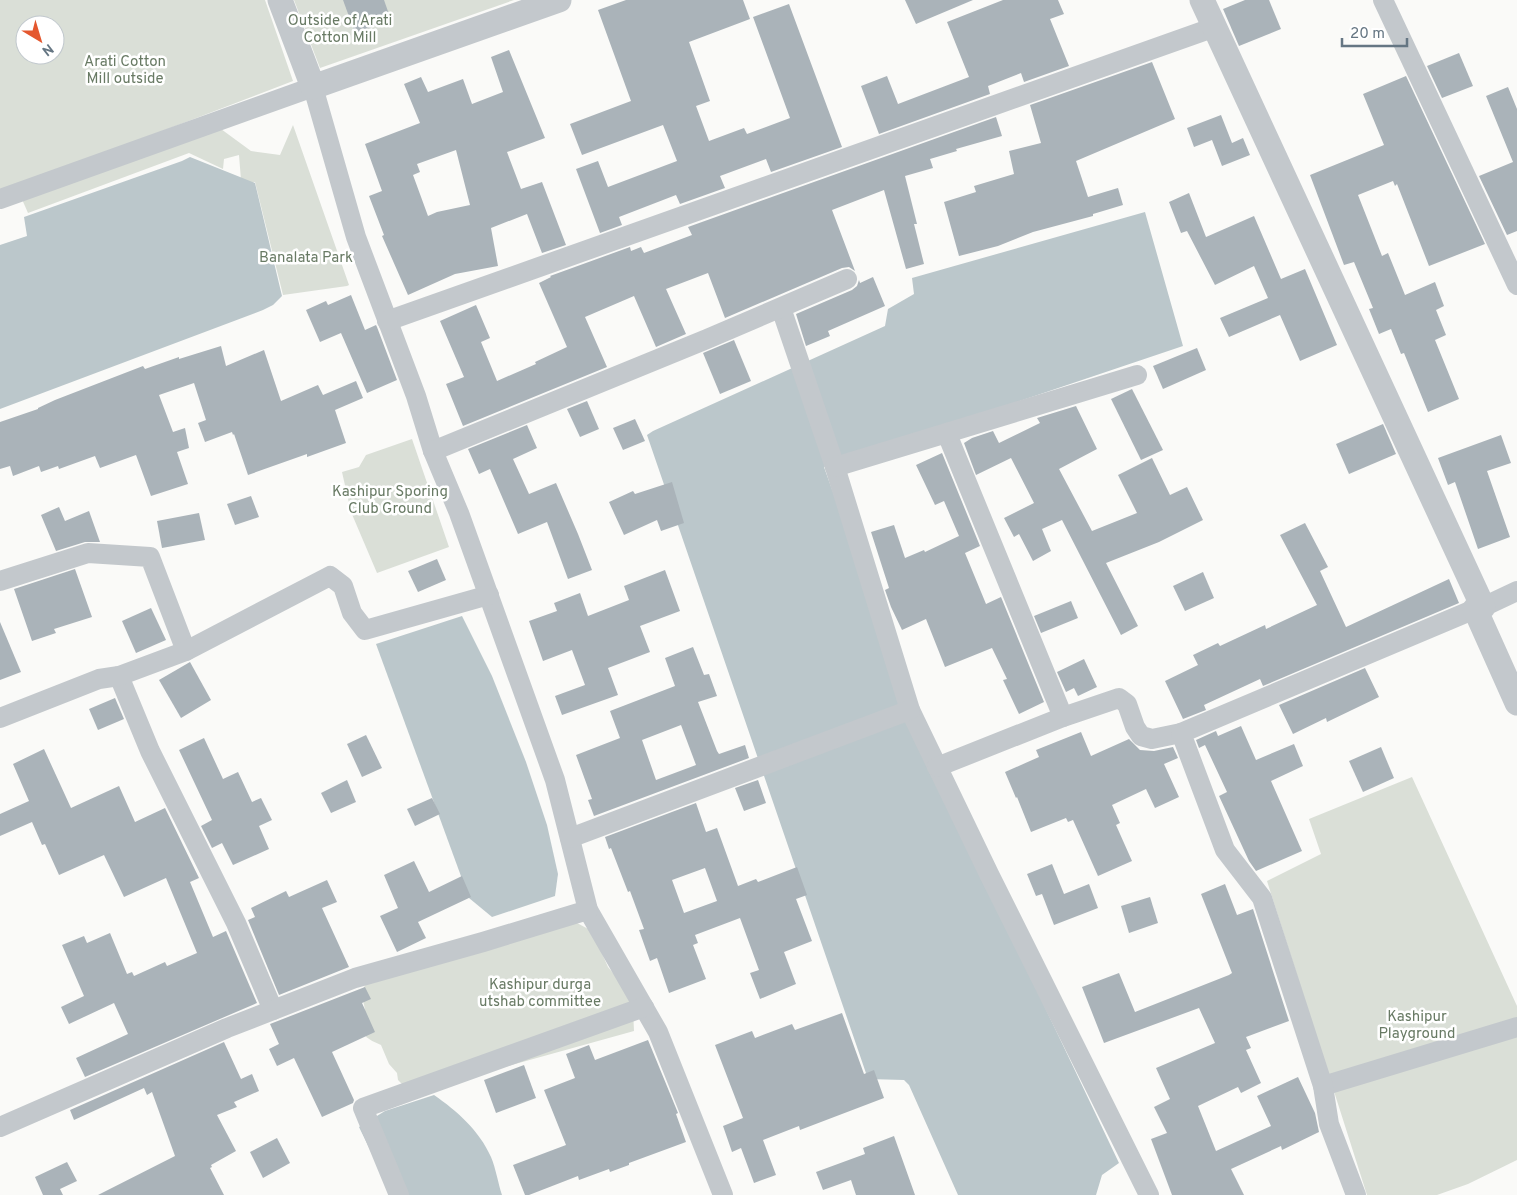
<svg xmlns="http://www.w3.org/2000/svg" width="1517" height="1195" viewBox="0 0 1517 1195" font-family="Overpass,sans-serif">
	<rect width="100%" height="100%" fill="#fafaf8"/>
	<g fill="#dadfd7" fill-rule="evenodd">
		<path d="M 0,0 L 265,0 L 293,81 L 0,193 ZM 25,25 L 55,25 L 55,55 L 25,55 Z"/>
		<path d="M 294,0 L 514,0 L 320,68 Z"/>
		<path d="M 293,125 L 349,285 L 347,286 L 283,295 L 255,182 L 247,184 L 241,180 L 239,155 L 224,159 L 223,169 L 189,153 L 28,213 L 21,197 L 221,129 L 251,151 L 280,155 Z"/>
		<path d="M 412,439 L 449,547 L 377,573 L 351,512 L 342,472 L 359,467 L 366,455 Z"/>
		<path d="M 1412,777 L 1517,1006 L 1517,1160 L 1468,1184 L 1437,1195 L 1367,1195 L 1267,881 L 1321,854 L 1309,819 Z"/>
		<path d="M 577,923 L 592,931 L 608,967 L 629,992 L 633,1009 L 634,1031 L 411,1093 L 398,1080 L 397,1073 L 389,1064 L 381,1045 C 357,1035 365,1033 365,1012 C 365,1005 362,999 361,992 L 368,981 Z"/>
	</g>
	<g fill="#bbc7cb">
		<path d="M 190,157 L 255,183 L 282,296 L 273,305 L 263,310 L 0,409 L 0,245 L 27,236 L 24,217 L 182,161 Z"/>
		<path d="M 1145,212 L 1183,346 L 824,467 L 932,770 L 1119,1163 L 1102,1175 L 1096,1195 L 958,1195 L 909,1085 L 904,1080 L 868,1079 L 647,435 L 653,431 L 885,326 L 888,309 L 914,294 L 912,278 Z"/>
		<path d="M 462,616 L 492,676 L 526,762 L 547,825 L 558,874 L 555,896 L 492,917 L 469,898 L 376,644 Z"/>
		<path d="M 434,1095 C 457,1111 479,1130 491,1157 C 496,1169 498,1183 502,1195 L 392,1195 L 359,1127 L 385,1111 Z"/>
	</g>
	<g fill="#aab3b9" fill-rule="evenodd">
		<path d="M 343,0 L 384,0 L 391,20 L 355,33 Z"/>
		<path d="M 626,0 L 743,0 L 750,19 L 689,42 L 710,101 L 696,106 L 709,141 L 744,128 L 747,134 L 790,118 L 753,17 L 789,4 L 842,147 L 771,172 L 766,159 L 720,176 L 725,188 L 680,204 L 676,195 L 619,217 L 622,225 L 600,233 L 576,169 L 598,161 L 608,187 L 677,161 L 663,125 L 582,155 L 570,124 L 631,101 L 598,10 Z"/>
		<path d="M 905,0 L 973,0 L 916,24 Z"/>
		<path d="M 1003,0 L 1058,0 L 1064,14 L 1050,19 L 1069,66 L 1024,82 L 1021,73 L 988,86 L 990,94 L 879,134 L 861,86 L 887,76 L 898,104 L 969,77 L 947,22 Z"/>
		<path d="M 1245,0 L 1269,0 L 1281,29 L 1239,46 L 1223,9 Z"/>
		<path d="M 509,50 L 545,138 L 507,152 L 521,189 L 542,182 L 566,245 L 542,253 L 527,214 L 491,228 L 498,266 L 455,274 L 408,295 L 382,236 L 384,235 L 369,196 L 382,191 L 365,144 L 420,123 L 404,84 L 421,77 L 428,92 L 463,79 L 472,104 L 503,92 L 491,57 ZM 456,150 L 470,205 L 437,212 L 428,216 L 413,175 L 420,172 L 417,164 Z"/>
		<path d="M 1459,53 L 1473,86 L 1442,98 L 1427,66 Z"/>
		<path d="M 1152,62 L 1175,119 L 1076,161 L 1088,197 L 1118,188 L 1123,205 L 1093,214 L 1093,216 L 1033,232 L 998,246 L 959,256 L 944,202 L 976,192 L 974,186 L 1014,174 L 1009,151 L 1041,143 L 1030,105 Z"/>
		<path d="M 1406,76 L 1485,244 L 1429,266 L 1397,184 L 1395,186 L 1393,181 L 1358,195 L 1382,256 L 1388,253 L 1405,295 L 1435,282 L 1444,306 L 1436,310 L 1446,335 L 1435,340 L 1459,399 L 1428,412 L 1404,353 L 1401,354 L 1391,329 L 1379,334 L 1369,309 L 1373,308 L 1354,262 L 1344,265 L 1310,175 L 1384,145 L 1363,94 Z"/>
		<path d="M 1508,87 L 1517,109 L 1517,231 L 1507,235 L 1479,176 L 1513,162 L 1486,96 Z"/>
		<path d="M 1221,115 L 1232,143 L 1243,138 L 1250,155 L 1222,166 L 1212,140 L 1194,147 L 1187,128 Z"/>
		<path d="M 996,117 L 1002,136 L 956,149 L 957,151 L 930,159 L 933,168 L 905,176 L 917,224 L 914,224 L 924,264 L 906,269 L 884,190 L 832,210 L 855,271 L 849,267 L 842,268 L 725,318 L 708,273 L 666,289 L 686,334 L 656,347 L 634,296 L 585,317 L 607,367 L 463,426 L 446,384 L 464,377 L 440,321 L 476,305 L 490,338 L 481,342 L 497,381 L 536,364 L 535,362 L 567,347 L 539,283 L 551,277 L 550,276 L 630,247 L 631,251 L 641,247 L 644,253 L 692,235 L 688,227 Z"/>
		<path d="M 1189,193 L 1206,237 L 1254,216 L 1281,279 L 1305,269 L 1337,345 L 1300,361 L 1280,315 L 1229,337 L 1220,318 L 1268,298 L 1254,266 L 1215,285 L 1187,231 L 1181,233 L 1169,202 Z"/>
		<path d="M 873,277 L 885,306 L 828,331 L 830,336 L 806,346 L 796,314 L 852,290 L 857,286 L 859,280 L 860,283 Z"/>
		<path d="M 351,295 L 365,330 L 376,325 L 377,327 L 397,380 L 367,393 L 341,333 L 320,342 L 306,310 L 326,301 L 328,305 Z"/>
		<path d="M 734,340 L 751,381 L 720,394 L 703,353 Z"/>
		<path d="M 221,346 L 226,366 L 264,350 L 281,401 L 318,385 L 323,395 L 356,381 L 363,398 L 335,410 L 346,443 L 307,457 L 307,454 L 248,475 L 234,434 L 233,435 L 232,432 L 205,442 L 198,423 L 206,420 L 194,383 L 159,395 L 173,432 L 185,428 L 189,448 L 177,452 L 188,484 L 151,496 L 136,455 L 100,468 L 95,456 L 59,469 L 58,466 L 41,472 L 39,466 L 13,476 L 10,466 L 0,469 L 0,422 L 38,409 L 38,408 L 55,400 L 143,366 L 145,369 L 179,357 L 179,359 Z"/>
		<path d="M 1197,348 L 1206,370 L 1163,389 L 1153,366 Z"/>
		<path d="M 1132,389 L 1163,450 L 1141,460 L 1111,399 Z"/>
		<path d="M 587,401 L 599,429 L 580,437 L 567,409 Z"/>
		<path d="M 1076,406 L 1097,449 L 1059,469 L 1092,531 L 1137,513 L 1118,475 L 1152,458 L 1170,495 L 1187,487 L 1203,520 L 1159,542 L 1106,563 L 1138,626 L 1121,635 L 1062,520 L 1042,529 L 1051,551 L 1033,561 L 1019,534 L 1014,537 L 1004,518 L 1034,503 L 1011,458 L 976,475 L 964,443 L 972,438 L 993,431 L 999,443 L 1040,423 L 1037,418 Z"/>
		<path d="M 635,419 L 645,441 L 623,450 L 613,428 Z"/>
		<path d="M 1383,424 L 1396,454 L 1349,474 L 1336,444 Z"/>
		<path d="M 527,425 L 537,448 L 513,459 L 529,494 L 556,483 L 578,534 L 592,570 L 568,579 L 547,522 L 518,534 L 490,469 L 479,474 L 468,449 Z"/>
		<path d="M 1501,435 L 1511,463 L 1487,471 L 1510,537 L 1478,549 L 1455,482 L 1448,485 L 1438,458 Z"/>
		<path d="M 942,453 L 980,546 L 965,553 L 986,604 L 1001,597 L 1044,702 L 1019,714 L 1003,680 L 1007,679 L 992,648 L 945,667 L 926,619 L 902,630 L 891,607 L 885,590 L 889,588 L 871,532 L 894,525 L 905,558 L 924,550 L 925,552 L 959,536 L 944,501 L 935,505 L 916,465 Z"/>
		<path d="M 672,482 L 684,523 L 661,531 L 657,520 L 624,535 L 609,502 L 633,491 L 635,494 Z"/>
		<path d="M 251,496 L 259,517 L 235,525 L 227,504 Z"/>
		<path d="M 59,507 L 65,521 L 89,511 L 100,542 L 85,542 L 56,551 L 41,515 Z"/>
		<path d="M 199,513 L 205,540 L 162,548 L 157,521 Z"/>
		<path d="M 1305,523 L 1328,567 L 1320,571 L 1346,627 L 1449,579 L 1459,603 L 1263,686 L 1260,679 L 1204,705 L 1206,710 L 1183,719 L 1165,681 L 1198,665 L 1193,655 L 1218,643 L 1220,646 L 1265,625 L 1266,629 L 1317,605 L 1280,535 Z"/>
		<path d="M 437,559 L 446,580 L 418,592 L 408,571 Z"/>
		<path d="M 75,569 L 92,617 L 54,629 L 56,633 L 32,641 L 14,589 Z"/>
		<path d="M 665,570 L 680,611 L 640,626 L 650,652 L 608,668 L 618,695 L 562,715 L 555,696 L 585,685 L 572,650 L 543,661 L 529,621 L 557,611 L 554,603 L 580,593 L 588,616 L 629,600 L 624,586 Z"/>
		<path d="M 1203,572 L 1214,598 L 1185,611 L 1173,586 Z"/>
		<path d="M 1071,601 L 1078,618 L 1041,633 L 1034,616 Z"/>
		<path d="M 151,608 L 166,640 L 136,653 L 122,621 Z"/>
		<path d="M 0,622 L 21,672 L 0,680 Z"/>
		<path d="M 693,647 L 704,675 L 709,674 L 717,696 L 698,702 L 717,751 L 719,754 L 745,745 L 749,758 L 594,816 L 588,800 L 592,799 L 576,755 L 620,738 L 610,711 L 675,686 L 665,658 ZM 681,725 L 696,765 L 656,780 L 642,740 Z"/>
		<path d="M 1084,659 L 1097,687 L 1078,696 L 1074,688 L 1066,692 L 1057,672 Z"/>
		<path d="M 190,662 L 211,700 L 181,718 L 159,680 Z"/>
		<path d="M 1365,668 L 1379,697 L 1327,722 L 1326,718 L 1293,734 L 1279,705 Z"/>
		<path d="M 115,698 L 124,719 L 98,730 L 89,709 Z"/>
		<path d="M 1241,726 L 1256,760 L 1294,744 L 1303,766 L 1271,781 L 1302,851 L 1256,871 L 1249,861 L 1219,796 L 1227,792 L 1205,745 L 1199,748 L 1196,740 L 1216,731 L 1218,736 Z"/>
		<path d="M 1081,732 L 1091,756 L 1129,739 L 1140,750 L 1154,751 L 1173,747 L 1178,758 L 1164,764 L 1179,797 L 1155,808 L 1146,789 L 1112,805 L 1120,823 L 1116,825 L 1132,861 L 1098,876 L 1073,820 L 1068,822 L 1066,818 L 1031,832 L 1017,797 L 1016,798 L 1005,772 L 1039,757 L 1036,750 Z"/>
		<path d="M 366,735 L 382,768 L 362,777 L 347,744 Z"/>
		<path d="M 204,738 L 223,779 L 238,772 L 252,802 L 261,798 L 272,820 L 259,826 L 269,849 L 233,865 L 222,843 L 212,848 L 201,826 L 212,820 L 179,750 Z"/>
		<path d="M 1381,747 L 1394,778 L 1363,792 L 1349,761 Z"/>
		<path d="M 44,749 L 71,808 L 119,786 L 135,822 L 165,808 L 199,878 L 190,882 L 213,937 L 226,931 L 257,1003 L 85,1077 L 76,1058 L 128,1034 L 114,1003 L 69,1024 L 61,1007 L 84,996 L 62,945 L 84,936 L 87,943 L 110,933 L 127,974 L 132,972 L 134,976 L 165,962 L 167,966 L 197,953 L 166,878 L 124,897 L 104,855 L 59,875 L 45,844 L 42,845 L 32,822 L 0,836 L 0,814 L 29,801 L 13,764 Z"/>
		<path d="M 347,780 L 356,802 L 331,813 L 321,793 Z"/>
		<path d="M 758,780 L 766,803 L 744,811 L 735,788 Z"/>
		<path d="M 432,798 L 440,814 L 415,826 L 407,809 Z"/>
		<path d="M 696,803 L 706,832 L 717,828 L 738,886 L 756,879 L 758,882 L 797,867 L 807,895 L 796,899 L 812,941 L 784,952 L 796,984 L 760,999 L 750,973 L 759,970 L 740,918 L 695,935 L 698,943 L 693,945 L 706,979 L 669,993 L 657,958 L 650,961 L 639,930 L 644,929 L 630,891 L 628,892 L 611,848 L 609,849 L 605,837 ZM 705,868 L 717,901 L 684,913 L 672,880 Z"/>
		<path d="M 414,861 L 429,892 L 462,876 L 471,897 L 418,922 L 426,938 L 397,952 L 380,916 L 398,908 L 384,875 Z"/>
		<path d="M 1052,864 L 1064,894 L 1089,884 L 1098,908 L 1054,925 L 1042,894 L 1036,896 L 1027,874 Z"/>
		<path d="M 327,880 L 337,902 L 322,908 L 349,967 L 279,995 L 248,920 L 255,917 L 251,908 L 286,891 L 289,897 Z"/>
		<path d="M 1225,884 L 1237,915 L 1253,909 L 1289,1021 L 1246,1037 L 1251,1048 L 1246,1050 L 1261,1083 L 1241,1093 L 1238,1087 L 1198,1106 L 1216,1151 L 1271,1126 L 1257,1096 L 1298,1077 L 1315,1113 L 1319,1132 L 1282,1150 L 1281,1146 L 1231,1169 L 1244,1195 L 1172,1195 L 1151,1139 L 1167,1133 L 1154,1107 L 1170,1099 L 1156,1068 L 1215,1043 L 1199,1008 L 1104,1043 L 1082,987 L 1119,973 L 1135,1012 L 1229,975 L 1232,973 L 1201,894 Z"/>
		<path d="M 1150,897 L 1158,923 L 1129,933 L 1121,906 Z"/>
		<path d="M 365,987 L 371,999 L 362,1003 L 375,1032 L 332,1052 L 354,1100 L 353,1103 L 322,1117 L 294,1058 L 277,1066 L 269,1049 L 279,1044 L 270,1024 Z"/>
		<path d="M 842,1013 L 864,1074 L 874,1070 L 884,1098 L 800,1130 L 799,1126 L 763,1140 L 776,1175 L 754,1183 L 741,1148 L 732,1152 L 723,1126 L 743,1118 L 715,1045 L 752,1031 L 755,1038 L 792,1024 L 795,1030 Z"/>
		<path d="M 648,1040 L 678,1113 L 676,1114 L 686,1142 L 629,1163 L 629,1165 L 610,1172 L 609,1169 L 579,1180 L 578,1176 L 529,1195 L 525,1195 L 513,1165 L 566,1145 L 544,1090 L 575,1078 L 566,1054 L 589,1045 L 595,1060 Z"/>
		<path d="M 224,1042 L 241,1079 L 252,1074 L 259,1091 L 234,1102 L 237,1107 L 217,1115 L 236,1151 L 211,1165 L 212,1167 L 210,1168 L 224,1195 L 98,1195 L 175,1156 L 152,1092 L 147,1095 L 144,1088 L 74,1120 L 70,1110 Z"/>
		<path d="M 524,1065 L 536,1098 L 496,1113 L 484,1080 Z"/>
		<path d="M 894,1136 L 915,1195 L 856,1195 L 851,1180 L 823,1190 L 816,1172 L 865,1154 L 863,1148 Z"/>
		<path d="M 277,1138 L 290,1163 L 263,1178 L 250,1152 Z"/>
		<path d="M 67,1162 L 77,1181 L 60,1189 L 63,1195 L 43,1195 L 35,1177 Z"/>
	</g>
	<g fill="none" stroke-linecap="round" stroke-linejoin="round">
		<g stroke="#c3c8cc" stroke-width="20">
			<path d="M 1383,0 L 1517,285"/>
			<path d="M 0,199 L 313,87 L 356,237 L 416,396 L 433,451 L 459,513 L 555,780 L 588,910 L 658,1032 L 723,1195"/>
			<path d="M 781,308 L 835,467 L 910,710 L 989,874 L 1149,1195"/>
			<path d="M 387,321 L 1215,27"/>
			<path d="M 947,434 L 1063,717"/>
			<path d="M 433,451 L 707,339 L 847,279"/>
			<path d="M 835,467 L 1137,375"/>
			<path d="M 0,581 L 88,553 L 150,557 L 186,651"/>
			<path d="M 1483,607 L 1517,591"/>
			<path d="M 119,676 L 150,751 L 236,923 L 273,1010"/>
			<path d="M 0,718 L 99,679 L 119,676 L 186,651 L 330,576 L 343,586 L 352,613 L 365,630 L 489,595"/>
			<path d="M 937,767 L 1063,717 L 1119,698 L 1127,704 L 1135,727 L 1141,736 L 1152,739 L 1181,733"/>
			<path d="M 570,838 L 910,710"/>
			<path d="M 1323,1086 L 1517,1027"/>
			<path d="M 0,1127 L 227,1028 L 355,978 L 483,942 L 588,910"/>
			<path d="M 399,1195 L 363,1108 L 644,1007"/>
			<path d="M 1356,1195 L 1329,1124 L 1323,1086 L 1262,898 L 1225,850 L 1181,733 L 1475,609"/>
		</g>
		<g stroke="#c3c8cc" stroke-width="25">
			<path d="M 280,0 L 313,87 L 559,0"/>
			<path d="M 1202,0 L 1483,607 L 1475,609 L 1517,703"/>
		</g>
	</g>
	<g text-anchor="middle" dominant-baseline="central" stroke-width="5" stroke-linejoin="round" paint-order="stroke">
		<g font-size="15" fill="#687a64" stroke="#fff">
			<text x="340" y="21">Outside of Arati<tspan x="340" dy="17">Cotton Mill</tspan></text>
			<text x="125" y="62">Arati Cotton<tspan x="125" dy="17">Mill outside</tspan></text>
			<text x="306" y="258">Banalata Park</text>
			<text x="390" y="492">Kashipur Sporing<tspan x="390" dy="17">Club Ground</tspan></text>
			<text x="540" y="985">Kashipur durga<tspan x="540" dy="17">utshab committee</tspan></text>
			<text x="1417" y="1017">Kashipur<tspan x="1417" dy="17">Playground</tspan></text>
		</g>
	</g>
	<g transform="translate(40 40) rotate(142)"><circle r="24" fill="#ffffff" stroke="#c1c8cd"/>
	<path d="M0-4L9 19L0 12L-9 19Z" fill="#e4572e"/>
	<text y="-8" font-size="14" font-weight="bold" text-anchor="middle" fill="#657683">N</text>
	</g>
	<path d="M1342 38v8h65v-8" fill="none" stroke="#657683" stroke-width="2.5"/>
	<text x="1350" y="38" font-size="15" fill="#657683" stroke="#ffffff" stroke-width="4" paint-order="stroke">20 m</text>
</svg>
